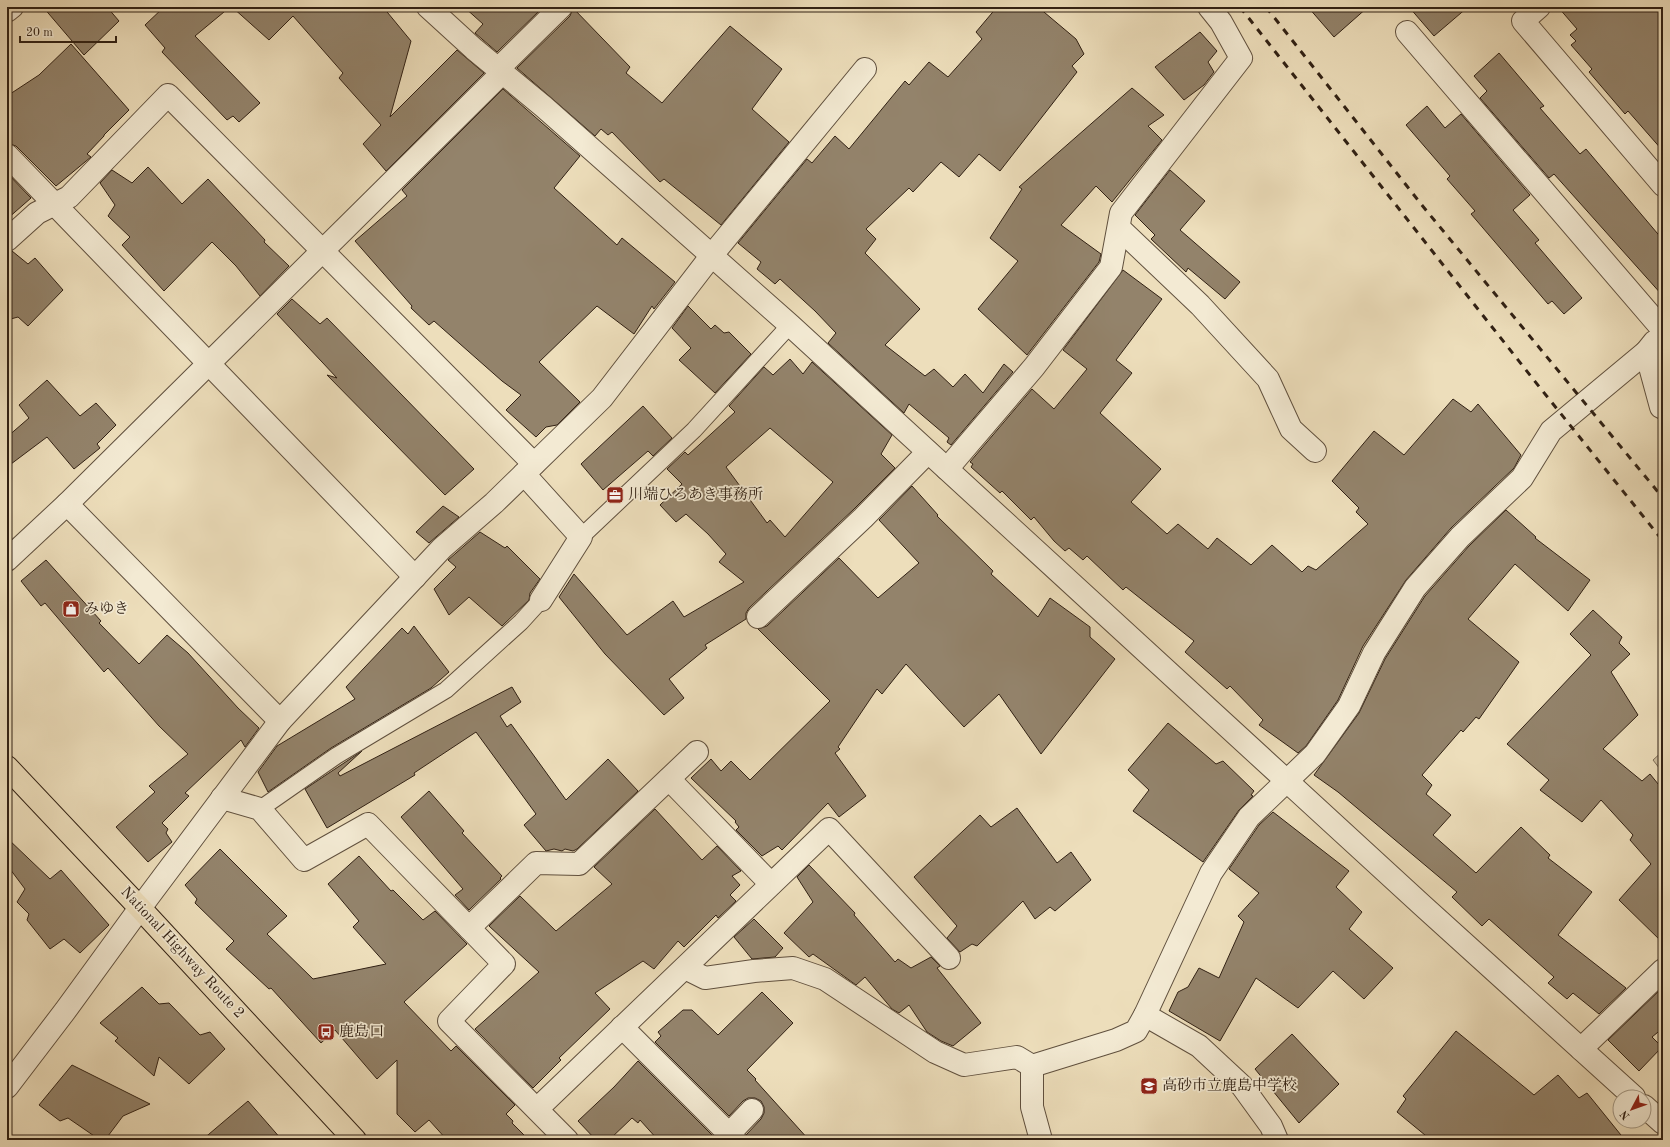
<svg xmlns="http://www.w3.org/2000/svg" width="1670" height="1147" viewBox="0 0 1670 1147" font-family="'Old Standard TT','Noto Serif JP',serif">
	<rect width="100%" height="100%" fill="#eddebb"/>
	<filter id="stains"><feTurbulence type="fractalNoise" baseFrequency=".005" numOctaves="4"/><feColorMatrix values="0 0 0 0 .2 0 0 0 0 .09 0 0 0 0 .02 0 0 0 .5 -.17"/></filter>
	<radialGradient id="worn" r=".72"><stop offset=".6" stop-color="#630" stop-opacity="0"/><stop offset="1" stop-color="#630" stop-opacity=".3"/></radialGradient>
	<path fill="#cdbe9f" stroke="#7f705a" d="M 1663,751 L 1663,773 L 1653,760 Z"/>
	<g fill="#93836b" stroke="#312114" fill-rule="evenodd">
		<path d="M 43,7 L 107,7 L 119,21 L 84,55 Z"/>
		<path d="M 164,7 L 230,7 L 195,36 L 260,103 L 239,122 L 233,116 L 227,120 L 162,52 L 165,48 L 145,25 Z"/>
		<path d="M 232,7 L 383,7 L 411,41 L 390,117 L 457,50 L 484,73 L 386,171 L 363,144 L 381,125 L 339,78 L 343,73 L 293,16 L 269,40 Z"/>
		<path d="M 464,7 L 539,7 L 541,9 L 497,52 L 475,33 L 483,24 Z"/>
		<path d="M 997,7 L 1038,7 L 1076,39 L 1084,54 L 1072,66 L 1077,72 L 1000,171 L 979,154 L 959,177 L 941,162 L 913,192 L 909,188 L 866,229 L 876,239 L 865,253 L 920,309 L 885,345 L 925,376 L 934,369 L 953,387 L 965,374 L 983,393 L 1004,364 L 1013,372 L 951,445 L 947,442 L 949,438 L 909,404 L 904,413 L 828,343 L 836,333 L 815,311 L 780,279 L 775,284 L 757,269 L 761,262 L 738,243 L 807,159 L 812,163 L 835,136 L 849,149 L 905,81 L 909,85 L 929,62 L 948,77 L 982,39 L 976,32 Z"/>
		<path d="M 1308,7 L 1368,7 L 1334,37 Z"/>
		<path d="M 1409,7 L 1468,7 L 1434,36 Z"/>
		<path d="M 1558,7 L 1663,7 L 1663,151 L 1628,111 L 1625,114 L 1589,72 L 1592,69 L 1571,45 L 1576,41 L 1570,35 L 1577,29 Z"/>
		<path d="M 573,8 L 630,67 L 626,73 L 662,103 L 730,26 L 782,69 L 752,109 L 789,142 L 721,225 L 664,179 L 660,182 L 612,132 L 608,135 L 601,129 L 595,136 L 517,68 L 570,16 Z"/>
		<path d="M 1200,32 L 1217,51 L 1208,62 L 1214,72 L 1204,85 L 1184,100 L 1155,67 Z"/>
		<path d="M 71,44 L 129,110 L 104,135 L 104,136 L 87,154 L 91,157 L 56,186 L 16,146 L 7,143 L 7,96 L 39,75 Z"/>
		<path d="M 1499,53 L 1544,106 L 1540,108 L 1580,154 L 1586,149 L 1663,240 L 1663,296 L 1554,174 L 1549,178 L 1480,98 L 1487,91 L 1474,76 Z"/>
		<path d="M 1132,88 L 1164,115 L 1148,126 L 1162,140 L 1112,202 L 1096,186 L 1061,225 L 1101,254 L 1099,262 L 1027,355 L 978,309 L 1018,261 L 990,238 L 1022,189 L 1019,187 Z"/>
		<path d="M 503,89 L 580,156 L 554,188 L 617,245 L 622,238 L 675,282 L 654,309 L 652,306 L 634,334 L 597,306 L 539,362 L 580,402 L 557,425 L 546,427 L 536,437 L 506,410 L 521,395 L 502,381 L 434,321 L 429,325 L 411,308 L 412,306 L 355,241 L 407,196 L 402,190 Z"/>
		<path d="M 1427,106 L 1445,128 L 1461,114 L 1530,195 L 1513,210 L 1539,240 L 1535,243 L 1582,298 L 1564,314 L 1552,301 L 1548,304 L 1471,214 L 1475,211 L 1447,179 L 1450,176 L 1406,125 Z"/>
		<path d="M 148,167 L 182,204 L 208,179 L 265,240 L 264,242 L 289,266 L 260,296 L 236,266 L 212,242 L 164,291 L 122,245 L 130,237 L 108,216 L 115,205 L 100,183 L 112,170 L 132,183 Z"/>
		<path d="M 1170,170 L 1205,201 L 1180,230 L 1240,282 L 1225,299 L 1188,268 L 1186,272 L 1151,239 L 1155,235 L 1135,215 Z"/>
		<path d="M 7,173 L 31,198 L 7,219 Z"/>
		<path d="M 12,251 L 28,264 L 35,258 L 63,290 L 28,326 L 18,317 L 7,320 L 7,252 Z"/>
		<path d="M 1123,270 L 1162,299 L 1116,360 L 1132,373 L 1100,413 L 1161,469 L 1131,502 L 1167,534 L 1178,524 L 1208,549 L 1217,538 L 1251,565 L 1272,545 L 1302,572 L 1308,566 L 1316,570 L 1368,524 L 1356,512 L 1359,508 L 1332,481 L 1374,431 L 1404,455 L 1453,399 L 1471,412 L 1478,404 L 1521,455 L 1514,468 L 1451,528 L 1406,580 L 1363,646 L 1338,700 L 1306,746 L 1298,753 L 1259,725 L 1263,720 L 1230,686 L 1227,689 L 1185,652 L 1194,641 L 1126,587 L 1123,590 L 1087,556 L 1083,560 L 1069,548 L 1065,551 L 1054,541 L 1034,517 L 1031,520 L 1002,491 L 1000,493 L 971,467 L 973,464 L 970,462 L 1032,389 L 1054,409 L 1087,369 L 1063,350 Z"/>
		<path d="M 292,299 L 320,324 L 327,318 L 474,469 L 445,495 L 327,375 L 337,378 L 277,314 Z"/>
		<path d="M 688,306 L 711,329 L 715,325 L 724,333 L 729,332 L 751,354 L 715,393 L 679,360 L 691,348 L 672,328 Z"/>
		<path d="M 790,359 L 803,374 L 812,362 L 892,435 L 881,454 L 895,468 L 854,509 L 749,608 L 746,613 L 746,619 L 705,645 L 707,648 L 669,679 L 684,698 L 664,715 L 605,654 L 559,597 L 574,574 L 627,635 L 673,601 L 684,617 L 744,582 L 719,562 L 726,554 L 708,534 L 686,514 L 676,522 L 660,505 L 682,484 L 667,469 L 685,452 L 688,455 L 735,412 L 729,406 L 764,367 L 773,375 ZM 770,428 L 833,482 L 785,537 L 770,520 L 767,523 L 726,467 Z"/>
		<path d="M 47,380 L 80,416 L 96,403 L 116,425 L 97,444 L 100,448 L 74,469 L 47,437 L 7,467 L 7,437 L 29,418 L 19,405 Z"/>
		<path d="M 643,406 L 672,438 L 653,456 L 648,451 L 603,490 L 581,464 Z"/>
		<path d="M 912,486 L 938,515 L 937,516 L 993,571 L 991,574 L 1038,617 L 1050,598 L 1090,627 L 1090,637 L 1115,659 L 1041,754 L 999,694 L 964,727 L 906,664 L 882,694 L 877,689 L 838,747 L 840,749 L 835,753 L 866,796 L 839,817 L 828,803 L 782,850 L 778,846 L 762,856 L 736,830 L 739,827 L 735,822 L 736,821 L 691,778 L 711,759 L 721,771 L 731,761 L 750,780 L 830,701 L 758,629 L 767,626 L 839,558 L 878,598 L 919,563 L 879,520 Z"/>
		<path d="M 443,506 L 459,517 L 429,543 L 416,532 Z"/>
		<path d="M 1506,510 L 1536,537 L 1535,538 L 1590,580 L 1568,611 L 1515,564 L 1468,619 L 1519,662 L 1479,719 L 1476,717 L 1463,732 L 1461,730 L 1422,775 L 1432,785 L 1426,794 L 1451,815 L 1433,835 L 1476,873 L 1521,827 L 1550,855 L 1548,858 L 1592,892 L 1558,935 L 1626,988 L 1599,1014 L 1573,993 L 1567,999 L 1548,983 L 1554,977 L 1489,919 L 1482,926 L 1452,897 L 1457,892 L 1338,792 L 1314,775 L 1359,713 L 1385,659 L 1425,596 L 1469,546 Z"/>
		<path d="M 480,532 L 505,548 L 507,546 L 540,579 L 530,593 L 529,600 L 502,626 L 469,597 L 449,615 L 434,589 L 456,567 L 448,560 Z"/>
		<path d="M 46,560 L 101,621 L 99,623 L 139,664 L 167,635 L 188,653 L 238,708 L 259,728 L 245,747 L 241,740 L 185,793 L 189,796 L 162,823 L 168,829 L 166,833 L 172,842 L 148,862 L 116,827 L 155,792 L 149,786 L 188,754 L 159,726 L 108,668 L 104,672 L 45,603 L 41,606 L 21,581 Z"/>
		<path d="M 1593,610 L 1622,637 L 1619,643 L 1630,654 L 1611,672 L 1638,715 L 1603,749 L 1642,781 L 1650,774 L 1663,790 L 1663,943 L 1619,900 L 1651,864 L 1630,840 L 1633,835 L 1601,800 L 1582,822 L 1540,790 L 1549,780 L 1507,744 L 1591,655 L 1570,634 Z"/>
		<path d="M 414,626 L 449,672 L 431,688 L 331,748 L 268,792 L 258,772 L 277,746 L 355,699 L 346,687 L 402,628 L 408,634 Z"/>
		<path d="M 512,687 L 521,702 L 500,716 L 507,727 L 511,724 L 566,800 L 608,759 L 638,791 L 577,849 L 573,851 L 565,849 L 562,851 L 554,849 L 546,851 L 524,825 L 536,814 L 476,732 L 414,773 L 415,775 L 327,828 L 305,789 L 362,751 L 338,773 L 340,776 Z"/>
		<path d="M 1168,723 L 1216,764 L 1223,761 L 1254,791 L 1251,795 L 1253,796 L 1239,810 L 1203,862 L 1133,811 L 1149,790 L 1128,770 Z"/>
		<path d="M 429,791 L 464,831 L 462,833 L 502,876 L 500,878 L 501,879 L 469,910 L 455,895 L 463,889 L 401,817 Z"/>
		<path d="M 1017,808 L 1057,863 L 1071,852 L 1091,880 L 1055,911 L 1050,907 L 1035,919 L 1023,901 L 977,946 L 972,944 L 960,952 L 947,938 L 957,926 L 914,877 L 980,815 L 991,827 Z"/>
		<path d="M 655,809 L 702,860 L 717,846 L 741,871 L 732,876 L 740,885 L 730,895 L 736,901 L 718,918 L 716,915 L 684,947 L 678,941 L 654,969 L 643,961 L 595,993 L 610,1009 L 559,1058 L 561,1060 L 533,1088 L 475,1029 L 539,972 L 489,926 L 520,896 L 556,931 L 612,884 L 594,867 Z"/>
		<path d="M 1273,812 L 1349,871 L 1336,887 L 1362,912 L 1349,929 L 1393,968 L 1364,999 L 1333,971 L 1298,1008 L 1256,978 L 1220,1041 L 1169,1011 L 1178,992 L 1188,987 L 1199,968 L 1219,978 L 1244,922 L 1238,916 L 1259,893 L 1229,869 L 1259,825 Z"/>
		<path d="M 7,838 L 50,879 L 61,870 L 109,925 L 80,953 L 64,939 L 50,949 L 27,920 L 29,914 L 17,902 L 25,889 L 7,865 Z"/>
		<path d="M 220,849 L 287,916 L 267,934 L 313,979 L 386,964 L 353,927 L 359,921 L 328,884 L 359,856 L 391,891 L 393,890 L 423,920 L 435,911 L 467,944 L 404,1002 L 451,1051 L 456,1046 L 515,1105 L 506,1114 L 513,1121 L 512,1123 L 529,1140 L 447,1140 L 429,1120 L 415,1132 L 397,1114 L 397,1060 L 377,1079 L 335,1030 L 321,1043 L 271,988 L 269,989 L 226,949 L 234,941 L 195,903 L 197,899 L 185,885 Z"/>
		<path d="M 809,865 L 855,913 L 854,915 L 895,962 L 898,959 L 911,968 L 931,957 L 940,966 L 937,968 L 981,1023 L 953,1046 L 941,1041 L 927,1032 L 909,1005 L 899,1013 L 892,1009 L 865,977 L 856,985 L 813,954 L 809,957 L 784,933 L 813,902 L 797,877 Z"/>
		<path d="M 754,919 L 783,948 L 775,957 L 752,959 L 734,937 Z"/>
		<path d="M 142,987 L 159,1004 L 169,1003 L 200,1035 L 210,1032 L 225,1049 L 189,1084 L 159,1057 L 154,1076 L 115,1041 L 118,1038 L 100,1023 Z"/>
		<path d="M 1663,987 L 1663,1028 L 1652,1037 L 1662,1047 L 1639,1071 L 1608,1040 Z"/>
		<path d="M 762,992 L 793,1023 L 747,1070 L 756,1079 L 755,1080 L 809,1140 L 747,1140 L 746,1135 L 761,1119 L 764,1113 L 764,1107 L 761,1101 L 755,1098 L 748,1098 L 743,1101 L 729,1116 L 655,1042 L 661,1036 L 658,1032 L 683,1010 L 692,1010 L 718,1035 Z"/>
		<path d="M 1456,1031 L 1534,1095 L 1558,1075 L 1579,1098 L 1587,1093 L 1625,1140 L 1431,1140 L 1397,1112 L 1406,1099 L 1403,1096 Z"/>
		<path d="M 1292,1034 L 1339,1084 L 1299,1123 L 1255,1069 Z"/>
		<path d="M 638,1061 L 717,1140 L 658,1140 L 640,1120 L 638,1123 L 632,1118 L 609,1140 L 596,1140 L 578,1121 L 614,1087 Z"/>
		<path d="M 72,1065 L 150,1104 L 123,1116 L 105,1140 L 100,1140 L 68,1118 L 60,1121 L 39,1105 Z"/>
		<path d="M 248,1101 L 282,1140 L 202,1140 Z"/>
	</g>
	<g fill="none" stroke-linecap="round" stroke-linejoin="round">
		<defs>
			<g id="service">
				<path d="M 581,537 L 694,430 L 790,325"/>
				<path d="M 260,809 L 336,756 L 446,690 L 521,622 L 541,600"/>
			</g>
			<g id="minor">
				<path d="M 428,7 L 474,49 L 544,107 L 790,325 L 1423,906 L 1634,1097"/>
				<path d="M 1539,7 L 1523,21 L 1663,185"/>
				<path d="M 7,11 L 12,7"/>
				<path d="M 1407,32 L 1663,330"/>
				<path d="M 498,69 L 561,7"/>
				<path d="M 7,155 L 415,577"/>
				<path d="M 1119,228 L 1200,305 L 1268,379 L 1291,429 L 1315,451"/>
				<path d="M 7,240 L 37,213 L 69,197 L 168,95 L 534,464"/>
				<path d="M 1654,342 L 1646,352 L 1661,407 L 1663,408"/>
				<path d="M 947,469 L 1034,367 L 1111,267 L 1121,213 L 1241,58 L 1221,22 L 1209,7"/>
				<path d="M 524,474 L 581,537 L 541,600"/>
				<path d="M 67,504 L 280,721"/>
				<path d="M 7,560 L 67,504 L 502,73"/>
				<path d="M 758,617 L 863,518 L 928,452"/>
				<path d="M 669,779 L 771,884"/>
				<path d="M 222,798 L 260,809 L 304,860 L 368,824 L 504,964 L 449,1021 L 567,1140"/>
				<path d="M 469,928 L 536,863 L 579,864 L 697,752"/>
				<path d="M 685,968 L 705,978 L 754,971 L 793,968 L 825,979 L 935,1052 L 964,1065 L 1017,1057 L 1032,1066"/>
				<path d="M 1145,1015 L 1199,1046 L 1242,1086 L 1271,1126 L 1277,1140"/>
				<path d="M 622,1027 L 735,1140"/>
				<path d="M 1581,1049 L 1663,970"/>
				<path d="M 7,1087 L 65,1011 L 140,908 L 280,721 L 442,548 L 494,503 L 602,398 L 712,255 L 865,69"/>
				<path d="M 1644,1106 L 1663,1123"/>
				<path d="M 537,1109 L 829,829 L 949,958"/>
				<path d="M 729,1134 L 752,1110"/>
				<path d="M 1041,1140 L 1032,1107 L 1032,1066 L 1116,1040 L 1136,1031 L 1145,1015 L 1211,873 L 1249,817 L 1315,754 L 1349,706 L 1374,653 L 1415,588 L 1460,537 L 1522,478 L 1551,431 L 1646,352"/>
			</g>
			<path id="trunk" d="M 7,767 L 140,908 L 355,1140"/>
		</defs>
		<use href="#service" stroke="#60503e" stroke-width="18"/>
		<use href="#minor" stroke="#60503e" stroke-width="24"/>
		<use href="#trunk" stroke="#312114" stroke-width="24"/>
		<use href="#service" stroke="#f3ead3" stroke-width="16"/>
		<use href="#minor" stroke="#f3ead3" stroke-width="22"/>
		<use href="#trunk" stroke="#eddebb" stroke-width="22"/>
		<g stroke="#312114" stroke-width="3" stroke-dasharray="7 7" stroke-linecap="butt">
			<path d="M 1240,7 L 1533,379 L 1663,541"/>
			<path d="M 1266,7 L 1421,204 L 1663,498"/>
		</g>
	</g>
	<defs>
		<symbol id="office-square" viewBox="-11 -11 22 22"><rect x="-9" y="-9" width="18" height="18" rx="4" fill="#8f2418" stroke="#f3ead3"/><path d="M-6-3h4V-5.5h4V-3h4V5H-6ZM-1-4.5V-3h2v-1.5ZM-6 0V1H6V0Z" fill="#fff"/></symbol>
		<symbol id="shop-square" viewBox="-11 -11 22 22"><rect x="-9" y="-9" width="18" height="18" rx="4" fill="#8f2418" stroke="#f3ead3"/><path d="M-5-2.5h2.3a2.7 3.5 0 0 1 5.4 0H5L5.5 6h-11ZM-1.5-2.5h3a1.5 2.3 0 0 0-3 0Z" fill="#fff"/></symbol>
		<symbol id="bus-square" viewBox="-11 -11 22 22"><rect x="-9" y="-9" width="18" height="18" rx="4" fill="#8f2418" stroke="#f3ead3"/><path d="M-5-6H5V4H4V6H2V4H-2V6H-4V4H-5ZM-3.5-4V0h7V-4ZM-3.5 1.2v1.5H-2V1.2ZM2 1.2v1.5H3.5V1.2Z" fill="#fff"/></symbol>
		<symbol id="school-square" viewBox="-11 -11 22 22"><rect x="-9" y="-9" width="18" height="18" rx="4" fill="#8f2418" stroke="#f3ead3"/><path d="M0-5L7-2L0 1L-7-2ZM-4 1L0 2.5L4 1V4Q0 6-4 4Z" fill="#fff"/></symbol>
	</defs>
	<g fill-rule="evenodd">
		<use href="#office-square" x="605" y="485" width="20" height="20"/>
		<use href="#shop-square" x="61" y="599" width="20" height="20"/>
		<use href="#bus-square" x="316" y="1022" width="20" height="20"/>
		<use href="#school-square" x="1139" y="1076" width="20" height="20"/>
	</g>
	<g text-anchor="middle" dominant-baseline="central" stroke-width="3.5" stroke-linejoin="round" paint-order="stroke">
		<g font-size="15" fill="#312114" stroke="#f3ead3" text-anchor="start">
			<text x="628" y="495">川端ひろあき事務所</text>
			<text x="84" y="609">みゆき</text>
			<text x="339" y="1032">鹿島口</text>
			<text x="1162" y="1086">高砂市立鹿島中学校</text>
		</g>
		<g font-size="15" fill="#312114" stroke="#f3ead3">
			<text transform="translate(182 953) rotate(47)">National Highway Route 2</text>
		</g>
	</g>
	<rect width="1670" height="1147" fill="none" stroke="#eddebb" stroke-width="24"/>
	<rect x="8" y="8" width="1654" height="1131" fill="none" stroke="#312114" stroke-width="2"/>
	<rect x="12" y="12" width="1646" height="1123" fill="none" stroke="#312114"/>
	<g transform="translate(1632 1109) rotate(229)"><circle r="19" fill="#f3ead3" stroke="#a59a87"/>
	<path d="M0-3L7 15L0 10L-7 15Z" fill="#8f2418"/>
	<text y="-6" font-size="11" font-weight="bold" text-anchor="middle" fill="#312114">N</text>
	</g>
	<path d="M20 36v6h96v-6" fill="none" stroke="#312114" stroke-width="2"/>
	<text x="26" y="36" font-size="12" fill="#312114" stroke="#f3ead3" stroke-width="3" paint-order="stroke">20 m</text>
	<rect width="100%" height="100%" filter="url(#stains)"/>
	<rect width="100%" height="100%" fill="url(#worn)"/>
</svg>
